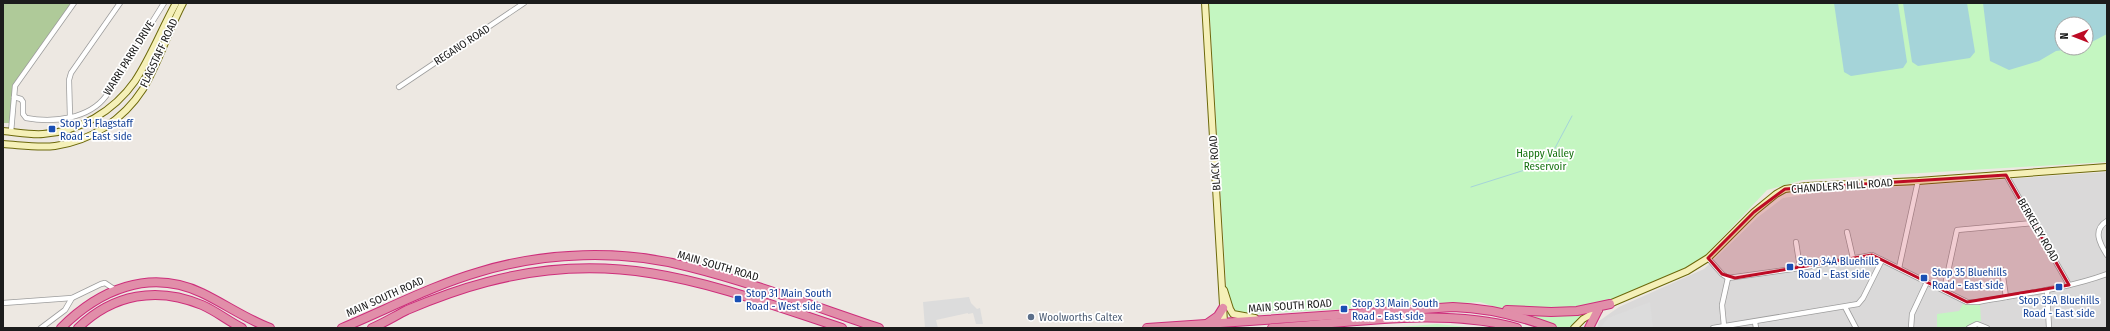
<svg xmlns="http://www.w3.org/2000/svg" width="2110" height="331" viewBox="0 0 2110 331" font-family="'Fira Sans Condensed',sans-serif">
	<rect width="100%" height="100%" fill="#ede8e2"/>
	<path fill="#dad9d9" d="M 2107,172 L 2107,328 L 1597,328 L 1599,321 L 1619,307 L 1704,269 L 1758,217 L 1783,198 L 1823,192 Z"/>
	<path fill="#afca99" d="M 3,3 L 74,3 L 15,86 L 11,123 L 3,123 Z"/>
	<g fill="#c4f6c1" fill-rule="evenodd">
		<path d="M 1209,3 L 2107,3 L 2107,162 L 1803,180 L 1767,190 L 1697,264 L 1586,313 L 1570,328 L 1561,328 L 1480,302 L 1228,315 ZM 2062,24 L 2086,24 L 2086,48 L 2062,48 Z"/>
		<path d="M 1963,304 L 1980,305 L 1981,321 L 1972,323 L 1965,328 L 1937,328 L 1937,314 L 1959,311 Z"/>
		<path d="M 1437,324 L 1477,328 L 1387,328 Z"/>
	</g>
	<g fill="#dcdcdc">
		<path d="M 969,297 L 971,303 L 977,309 L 980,308 L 983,324 L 976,324 L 973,313 L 968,314 L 968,313 L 936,320 L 938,328 L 925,328 L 923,302 Z"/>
		<path d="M 1650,302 L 1653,328 L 1600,328 L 1608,318 Z"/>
	</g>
	<g fill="#a5d4d9">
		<path d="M 1834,3 L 1898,3 L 1907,62 L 1903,68 L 1851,76 L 1844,72 Z"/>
		<path d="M 1903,3 L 1967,3 L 1975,52 L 1970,58 L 1918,66 L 1912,62 Z"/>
		<path d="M 1983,3 L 2107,3 L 2107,34 L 2086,45 L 2086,24 L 2062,24 L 2062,48 L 2079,48 L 2056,51 L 2039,61 L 2009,70 L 1990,61 Z"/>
	</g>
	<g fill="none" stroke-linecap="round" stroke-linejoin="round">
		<path stroke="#a5d4d9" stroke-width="1" d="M 1471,187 L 1547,163 L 1572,116"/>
		<defs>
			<g id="street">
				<path d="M 399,87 L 524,3"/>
				<path d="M 14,97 L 21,99 L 23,102 L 23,114 L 26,118 C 53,123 89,119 106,96 L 164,3"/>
				<path d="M 70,117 L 69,80 L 71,73 L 120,3"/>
				<path d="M 11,132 L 15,86 L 74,3"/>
				<path d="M 2006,175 L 2069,285"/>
				<path d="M 2107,221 C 2092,230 2100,244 2107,255"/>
				<path d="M 1847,232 L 1853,258"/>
				<path d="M 1796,242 L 1800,268"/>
				<path d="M 1708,258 L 1722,274 L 1728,278 L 1800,268 L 1872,255 L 1967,302 L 1978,302 C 2021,294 2066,289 2107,274"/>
				<path d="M 1899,268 L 1918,181"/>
				<path d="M 2002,270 L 2006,297"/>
				<path d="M 1944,290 L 1957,230 L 2033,223"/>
				<path d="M 2047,290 L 2049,328"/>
				<path d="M 3,303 L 72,298"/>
				<path d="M 1845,307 L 1856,328"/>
				<path d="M 1755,322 L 1756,328"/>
				<path d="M 1724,326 L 1722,305 L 1728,278"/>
				<path d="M 41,328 L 65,310 L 72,298 L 101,284 L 105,283 L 114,289"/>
				<path d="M 1713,328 L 1858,304 L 1863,298 L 1882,260"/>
				<path d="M 1911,328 L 1912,314 L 1927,282"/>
				<path d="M 1969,328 L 1977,324 L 1987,328"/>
			</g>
			<g id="secondary">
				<path d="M 1205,3 L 1224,322"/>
				<path d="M 3,131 C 16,132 30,135 43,134 C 79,132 114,111 135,81 C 151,57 162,28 176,3"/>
				<path d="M 3,144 C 20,145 38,148 55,146 C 91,141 123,120 143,89 C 159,63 168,31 183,3"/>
				<path d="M 1224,290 L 1230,309 L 1233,314 L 1255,318"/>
				<path d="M 1607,305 L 1687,271 L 1708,258 L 1754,212 L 1776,194 L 1785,189 L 1807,186 L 1918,181 L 2107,167"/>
				<path d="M 1574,328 L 1583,319 L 1599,310"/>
			</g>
			<g id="highway">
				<path d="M 1507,310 L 1551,312 L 1577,311 L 1610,304"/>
				<path d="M 1208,323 L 1218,316 L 1223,308"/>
				<path d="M 61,328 C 99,290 149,268 202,293 C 225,304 246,319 270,328"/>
				<path d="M 78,328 C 113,294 157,286 202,305 C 216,311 228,321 242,328"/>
				<path d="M 342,328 C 388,309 431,286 479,272 C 545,252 621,249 689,267 C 753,283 816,307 879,328"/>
				<path d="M 372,328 C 384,323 395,316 407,310 C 433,299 460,289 487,282 C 621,246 717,287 842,328"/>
				<path d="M 1147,328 L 1453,307 C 1487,308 1520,316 1552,328"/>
				<path d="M 1272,328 C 1348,323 1444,307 1517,328"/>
				<path d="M 1589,328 L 1598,310"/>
			</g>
		</defs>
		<use href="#street" stroke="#9d9d9d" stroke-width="6"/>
		<use href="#secondary" stroke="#6c680b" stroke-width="8"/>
		<use href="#highway" stroke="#cd2e7b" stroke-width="10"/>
		<use href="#street" stroke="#fff" stroke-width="4.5"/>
		<use href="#secondary" stroke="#f5f0b8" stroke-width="6"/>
		<use href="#highway" stroke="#e18ea9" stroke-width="8"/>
	</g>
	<path fill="#bd0b25" fill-opacity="0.2" stroke="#bd0b25" stroke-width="3" stroke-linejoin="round" d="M 2006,175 L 2069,285 L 1967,302 L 1872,255 L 1735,278 L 1722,274 L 1708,258 L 1754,212 L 1785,189 Z"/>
	<g fill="#1a4fb4" stroke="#fff" stroke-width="1.5">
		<rect x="48" y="125" width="8" height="8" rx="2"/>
		<rect x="1786" y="263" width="8" height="8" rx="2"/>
		<rect x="1920" y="274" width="8" height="8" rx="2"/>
		<rect x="2055" y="283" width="8" height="8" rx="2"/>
		<rect x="734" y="295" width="8" height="8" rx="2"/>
		<rect x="1340" y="305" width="8" height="8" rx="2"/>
	</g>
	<circle fill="#5c6f8a" stroke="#fff" stroke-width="1.5" cx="1031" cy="317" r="4"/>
	<g text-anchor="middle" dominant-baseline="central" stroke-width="3.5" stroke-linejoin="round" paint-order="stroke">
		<g font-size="11" fill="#1c1c1c" stroke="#fff">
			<text transform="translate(462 45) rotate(-33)">REGANO ROAD</text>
			<text transform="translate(159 53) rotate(-65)">FLAGSTAFF ROAD</text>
			<text transform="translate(129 58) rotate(-58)">WARRI PARRI DRIVE</text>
			<text transform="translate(1215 163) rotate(-94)">BLACK ROAD</text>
			<text transform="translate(1842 186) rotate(-4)">CHANDLERS HILL ROAD</text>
			<text transform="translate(2038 230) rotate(60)">BERKELEY ROAD</text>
			<text transform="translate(718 266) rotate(16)">MAIN SOUTH ROAD</text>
			<text transform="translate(385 297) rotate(-24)">MAIN SOUTH ROAD</text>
			<text transform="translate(1290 306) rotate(-4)">MAIN SOUTH ROAD</text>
		</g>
		<g font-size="11" fill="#164399" stroke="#fff" text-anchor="start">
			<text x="60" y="123">Stop 31 Flagstaff<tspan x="60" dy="13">Road - East side</tspan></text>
			<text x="1798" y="261">Stop 34A Bluehills<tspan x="1798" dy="13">Road - East side</tspan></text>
			<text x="1932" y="272">Stop 35 Bluehills<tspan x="1932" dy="13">Road - East side</tspan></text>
			<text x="746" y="293">Stop 31 Main South<tspan x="746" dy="13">Road - West side</tspan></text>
			<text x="2059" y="300" text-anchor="middle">Stop 35A Bluehills<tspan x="2059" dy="13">Road - East side</tspan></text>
			<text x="1352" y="303">Stop 33 Main South<tspan x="1352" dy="13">Road - East side</tspan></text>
		</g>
		<g font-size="11" fill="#177311" stroke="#fff">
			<text x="1545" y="153">Happy Valley<tspan x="1545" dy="13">Reservoir</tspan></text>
		</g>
		<g font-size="11" fill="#4e5e75" stroke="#fff" text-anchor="start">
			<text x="1039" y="317">Woolworths Caltex</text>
		</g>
	</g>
	<rect width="2110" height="331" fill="none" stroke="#1c1c1c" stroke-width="8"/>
	<g transform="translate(2074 36) rotate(270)"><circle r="19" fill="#ffffff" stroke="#a4a4a4"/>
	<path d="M0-3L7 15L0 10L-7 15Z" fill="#bd0b25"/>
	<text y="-6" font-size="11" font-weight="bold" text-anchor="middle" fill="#1c1c1c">N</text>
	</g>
</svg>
